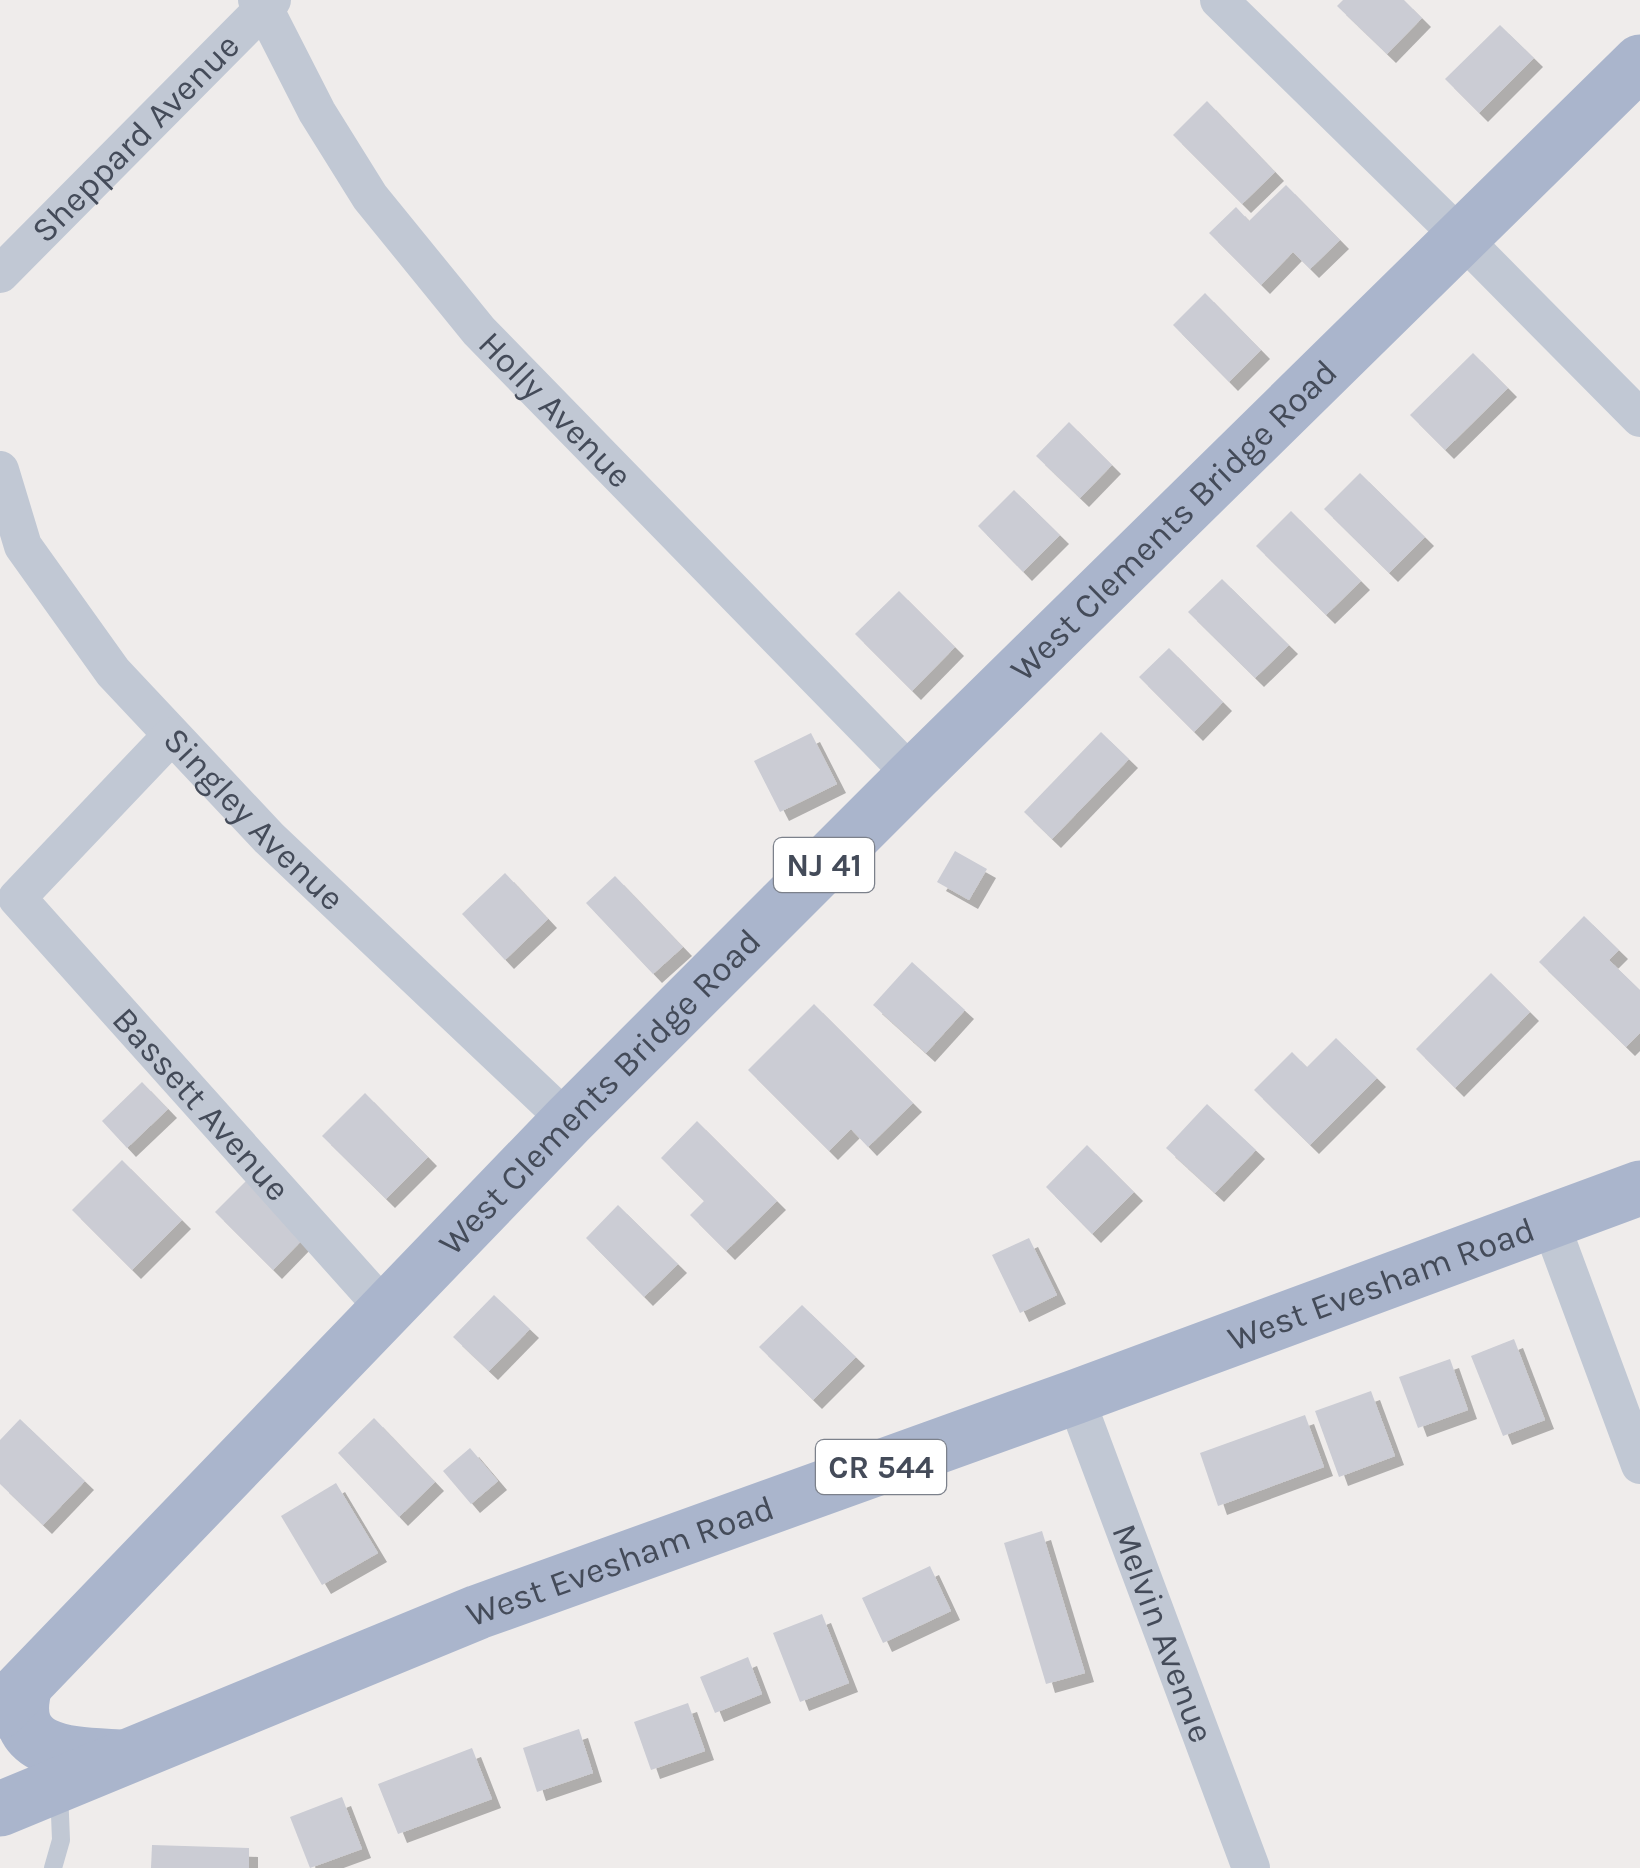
<svg xmlns="http://www.w3.org/2000/svg" width="1640" height="1868" viewBox="0 0 1640 1868" font-family="Karla,sans-serif">
	<defs>
		<filter id="shadow"><feDropShadow dx="9" dy="9" stdDeviation="0" flood-color="#0004"/></filter>
	</defs>
	<rect width="100%" height="100%" fill="#efeceb"/>
	<g fill="#cbccd4" filter="url(#shadow)">
		<path d="M 1343,0 L 1404,0 L 1422,18 L 1387,54 L 1337,6 Z"/>
		<path d="M 1500,25 L 1534,58 L 1479,113 L 1445,79 Z"/>
		<path d="M 1207,101 L 1275,172 L 1242,204 L 1173,135 Z"/>
		<path d="M 1286,185 L 1340,240 L 1310,269 L 1293,252 L 1261,285 L 1209,233 L 1236,207 L 1249,221 Z"/>
		<path d="M 1205,293 L 1261,350 L 1229,382 L 1173,325 Z"/>
		<path d="M 1473,353 L 1508,388 L 1445,450 L 1410,415 Z"/>
		<path d="M 1069,422 L 1112,465 L 1080,498 L 1036,456 Z"/>
		<path d="M 1360,473 L 1425,537 L 1389,573 L 1324,509 Z"/>
		<path d="M 1014,490 L 1060,535 L 1023,572 L 978,526 Z"/>
		<path d="M 1291,511 L 1361,581 L 1326,615 L 1256,546 Z"/>
		<path d="M 1222,579 L 1289,645 L 1255,678 L 1188,612 Z"/>
		<path d="M 899,591 L 955,647 L 912,691 L 855,634 Z"/>
		<path d="M 1169,648 L 1223,702 L 1194,732 L 1139,677 Z"/>
		<path d="M 1101,732 L 1129,759 L 1052,839 L 1024,812 Z"/>
		<path d="M 811,733 L 837,784 L 780,812 L 754,761 Z"/>
		<path d="M 955,851 L 987,869 L 969,900 L 937,882 Z"/>
		<path d="M 505,873 L 548,919 L 505,960 L 462,914 Z"/>
		<path d="M 615,876 L 683,947 L 653,974 L 586,903 Z"/>
		<path d="M 1584,916 L 1619,950 L 1609,960 L 1640,990 L 1640,1033 L 1626,1047 L 1539,962 Z"/>
		<path d="M 912,962 L 965,1010 L 926,1053 L 873,1005 Z"/>
		<path d="M 1491,973 L 1530,1012 L 1455,1088 L 1416,1049 Z"/>
		<path d="M 814,1004 L 913,1103 L 868,1147 L 851,1129 L 829,1151 L 748,1070 Z"/>
		<path d="M 1336,1038 L 1377,1078 L 1310,1145 L 1254,1090 L 1292,1052 L 1307,1067 Z"/>
		<path d="M 142,1082 L 168,1109 L 127,1148 L 102,1121 Z"/>
		<path d="M 365,1093 L 428,1157 L 386,1199 L 322,1136 Z"/>
		<path d="M 1207,1104 L 1256,1150 L 1215,1193 L 1166,1148 Z"/>
		<path d="M 697,1121 L 777,1201 L 726,1251 L 690,1215 L 704,1201 L 661,1158 Z"/>
		<path d="M 1087,1145 L 1134,1192 L 1092,1234 L 1046,1187 Z"/>
		<path d="M 122,1160 L 182,1220 L 132,1270 L 72,1210 Z"/>
		<path d="M 247,1180 L 305,1237 L 273,1270 L 215,1212 Z"/>
		<path d="M 618,1205 L 678,1264 L 644,1297 L 586,1238 Z"/>
		<path d="M 1029,1238 L 1057,1295 L 1020,1313 L 992,1255 Z"/>
		<path d="M 494,1295 L 530,1329 L 489,1371 L 453,1337 Z"/>
		<path d="M 802,1305 L 856,1357 L 813,1400 L 759,1347 Z"/>
		<path d="M 1514,1339 L 1545,1420 L 1503,1436 L 1471,1356 Z"/>
		<path d="M 1450,1359 L 1468,1410 L 1418,1428 L 1399,1377 Z"/>
		<path d="M 1371,1391 L 1395,1456 L 1339,1477 L 1315,1411 Z"/>
		<path d="M 1305,1415 L 1324,1467 L 1218,1506 L 1200,1453 Z"/>
		<path d="M 374,1418 L 435,1482 L 399,1517 L 338,1453 Z"/>
		<path d="M 20,1419 L 85,1481 L 43,1525 L 0,1484 L 0,1440 Z"/>
		<path d="M 470,1448 L 498,1481 L 471,1504 L 443,1471 Z"/>
		<path d="M 336,1483 L 378,1553 L 322,1585 L 281,1516 Z"/>
		<path d="M 1042,1531 L 1085,1673 L 1046,1684 L 1004,1543 Z"/>
		<path d="M 930,1566 L 951,1611 L 883,1643 L 862,1598 Z"/>
		<path d="M 822,1614 L 849,1683 L 800,1702 L 773,1633 Z"/>
		<path d="M 748,1657 L 762,1694 L 715,1713 L 700,1677 Z"/>
		<path d="M 688,1703 L 705,1751 L 651,1770 L 634,1722 Z"/>
		<path d="M 579,1729 L 593,1773 L 537,1792 L 523,1748 Z"/>
		<path d="M 472,1748 L 492,1799 L 398,1834 L 378,1784 Z"/>
		<path d="M 342,1797 L 362,1849 L 310,1868 L 290,1817 Z"/>
		<path d="M 152,1845 L 249,1848 L 249,1868 L 151,1868 Z"/>
	</g>
	<g fill="none" stroke-linecap="round" stroke-linejoin="round">
		<path stroke="#c1c8d4" stroke-width="18" d="M 53,1868 L 61,1840 L 59,1790"/>
		<g stroke="#c1c8d4" stroke-width="38">
			<path id="s1" d="M 257,0 L 264,8 L 317,112 L 370,197 L 479,331 L 913,776"/>
			<path d="M 1219,0 L 1461,237 L 1640,418"/>
			<path id="s2" d="M 0,274 L 272,0"/>
			<path id="s3" d="M 0,470 L 23,546 L 113,672 L 269,838 L 568,1121"/>
			<path id="s4" d="M 171,736 L 17,898 L 386,1310"/>
			<path d="M 1550,1222 L 1640,1465"/>
			<path id="s5" d="M 1075,1397 L 1251,1868"/>
		</g>
		<g stroke="#aab5cc" stroke-width="55">
			<path d="M 25,1686 C 6,1755 71,1754 119,1757"/>
			<path id="s6" d="M 0,1711 L 568,1121 L 913,776 L 1640,62"/>
			<path id="s7" d="M 0,1809 L 478,1612 L 1075,1397 L 1640,1188"/>
		</g>
	</g>
	<g text-anchor="middle" dominant-baseline="central" stroke-width="9" stroke-linejoin="round" paint-order="stroke">
		<g fill="#fff" stroke="#7c818b" stroke-width="2.5">
			<rect x="774" y="838" width="100" height="54" rx="8"/>
			<rect x="816" y="1440" width="130" height="54" rx="8"/>
		</g>
		<g font-size="32" font-weight="bold" fill="#444b59">
			<text x="824" y="865">NJ 41</text>
			<text x="881" y="1467">CR 544</text>
		</g>
		<g font-size="35" fill="#444b59" stroke="#fff">
			<text stroke="none"><textPath href="#s2" startOffset="192">Sheppard Avenue</textPath></text>
			<text stroke="none"><textPath href="#s1" startOffset="510">Holly Avenue</textPath></text>
			<text stroke="none"><textPath href="#s6" startOffset="1672">West Clements Bridge Road</textPath></text>
			<text stroke="none"><textPath href="#s3" startOffset="438">Singley Avenue</textPath></text>
			<text stroke="none"><textPath href="#s6" startOffset="862">West Clements Bridge Road</textPath></text>
			<text stroke="none"><textPath href="#s4" startOffset="500">Bassett Avenue</textPath></text>
			<text stroke="none"><textPath href="#s7" startOffset="1478">West Evesham Road</textPath></text>
			<text stroke="none"><textPath href="#s7" startOffset="668">West Evesham Road</textPath></text>
			<text stroke="none"><textPath href="#s5" startOffset="252">Melvin Avenue</textPath></text>
		</g>
	</g>
</svg>
